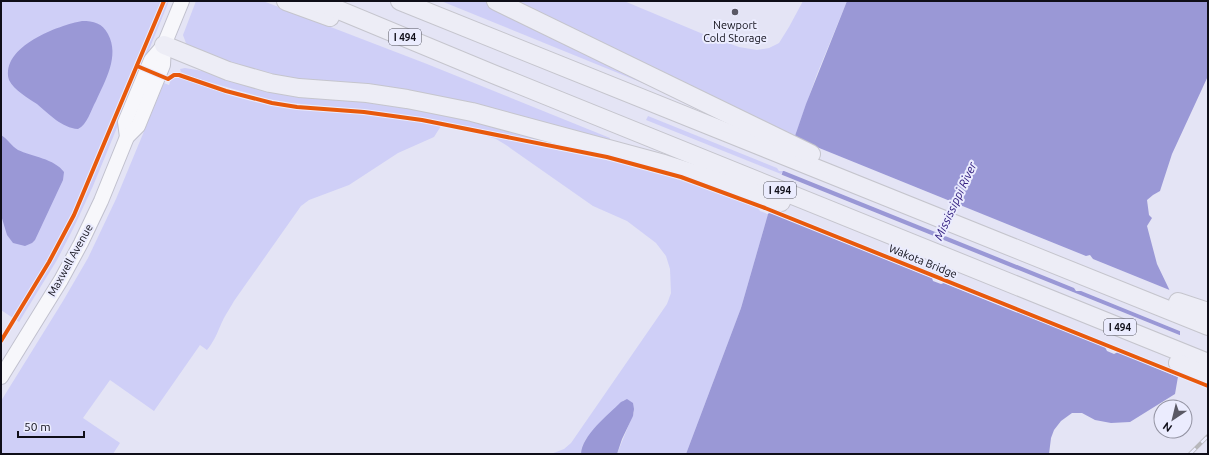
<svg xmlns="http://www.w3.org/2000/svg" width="1209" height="455" viewBox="0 0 1209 455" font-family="Ubuntu,sans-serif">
	<rect width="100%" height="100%" fill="#e4e4f5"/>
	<g fill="#cfcff7">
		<path d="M 1,1 L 169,1 L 93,186 L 74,227 L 57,260 L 19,322 L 1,310 Z"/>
		<path d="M 196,1 L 263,1 L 427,64 L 610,138 L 608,143 L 315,83 L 252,72 L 187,46 L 183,35 Z"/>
		<path d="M 441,1 L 485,1 L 651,82 L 650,86 Z"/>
		<path d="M 508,1 L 624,1 L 703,34 L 739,47 L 757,50 L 769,48 L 779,43 L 789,27 L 803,1 L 847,1 L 817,74 L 795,136 Z"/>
		<path d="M 185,68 L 422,108 L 588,150 L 417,117 L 369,110 L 291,103 L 268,99 L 195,78 L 181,72 L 180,69 Z"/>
		<path d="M 174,77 C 184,76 224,93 237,97 C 274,108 311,110 348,113 C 380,115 411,120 441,126 L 434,137 L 398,153 L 349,185 L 309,200 L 301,206 L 234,301 C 231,307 227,312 224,318 C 218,330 216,339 207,350 L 200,345 L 154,411 L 110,380 L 83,418 L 120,443 L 113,454 L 1,454 L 1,401 L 63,301 L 88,258 L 116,199 L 164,83 L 169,85 L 171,79 Z"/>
		<path d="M 648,116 L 777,168 L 779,171 L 783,171 L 781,174 L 646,120 Z"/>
		<path d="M 484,135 L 626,164 L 674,178 L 758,208 L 760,211 L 768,214 L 741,308 L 686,454 L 617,454 L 634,412 L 624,400 L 586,439 L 582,447 L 581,454 L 551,454 L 564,449 L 571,443 L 667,304 L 671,293 L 670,269 L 666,256 L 656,243 L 627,221 L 593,206 L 506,145 L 496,139 Z"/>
	</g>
	<g fill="#9a98d6">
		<path d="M 847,1 L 1208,1 L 1208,76 L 1172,154 L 1160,191 L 1153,195 L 1147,200 L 1149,215 L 1152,218 L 1147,226 L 1157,264 L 1169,289 L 1180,324 L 1180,365 L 1175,394 L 1130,422 L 1111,423 L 1095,420 L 1082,413 L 1072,413 L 1061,421 L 1054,430 L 1051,438 L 1049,454 L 686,454 L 741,308 L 768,214 L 806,104 Z"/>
		<path d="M 82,21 C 94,21 102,23 108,34 C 120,56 105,81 96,101 C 91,110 87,125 78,129 C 62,128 49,114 37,104 C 28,98 14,90 9,80 C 0,46 60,25 82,21 Z"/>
		<path d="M 1,135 C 8,139 11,146 18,150 C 31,156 55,159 64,172 L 63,180 L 35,240 L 32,243 L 25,246 L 13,243 L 7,235 L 1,215 Z"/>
		<path d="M 627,399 L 633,403 L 634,409 L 633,416 L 622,439 L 617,454 L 581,454 C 582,435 608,415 621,402 Z"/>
	</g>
	<g fill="#e4e4f5">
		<path d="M 793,136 L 797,139 L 1086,256 L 1090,255 L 1093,259 L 1172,291 L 1181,323 L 1182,332 L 1081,291 L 1076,291 L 1074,288 L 784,171 L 780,171 Z"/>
		<path d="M 780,174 L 1182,336 L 1182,365 L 1180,378 L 1118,352 L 1114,354 L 1107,351 L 1105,347 L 944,283 L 941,284 L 933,281 L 932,278 L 784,218 L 770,213 L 766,214 Z"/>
	</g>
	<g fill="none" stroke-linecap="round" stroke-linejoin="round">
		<defs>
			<g id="secondary">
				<path d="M 127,137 L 125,122 L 151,60 L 164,45 L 182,1"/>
				<path d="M 1,377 L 61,280 L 81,243 L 101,201 L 127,137 L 138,126 L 163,65 L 164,45"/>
			</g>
			<g id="motorway">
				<path d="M 286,1 L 330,17"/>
				<path d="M 317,1 L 493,74 L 1208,363"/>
				<path d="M 400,1 L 1208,326"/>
				<path d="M 496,1 L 811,154"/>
				<path d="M 164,45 L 228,71 L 270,83 L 299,88 L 367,93 L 407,99 L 472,112 L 664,164 L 781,202"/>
				<path d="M 1178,302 L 1208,312"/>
				<path d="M 1178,363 L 1208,377"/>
			</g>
		</defs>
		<use href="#secondary" stroke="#c1c1ce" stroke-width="16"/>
		<use href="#motorway" stroke="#c5c5cd" stroke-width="20"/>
		<use href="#secondary" stroke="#f7f7fb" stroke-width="14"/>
		<use href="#motorway" stroke="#ededf6" stroke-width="18"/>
		<defs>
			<path id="rail" d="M 1190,454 L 1208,436"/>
		</defs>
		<use href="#rail" stroke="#b7b7bb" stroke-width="4"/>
		<use href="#rail" stroke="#ebecfe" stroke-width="2.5" stroke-dasharray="8" stroke-linecap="butt"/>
		<defs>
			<g id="cycleway">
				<path d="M 137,66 L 168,79 L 174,75 L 179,75 L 226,91 L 272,103 L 297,107 L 364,112 L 422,120 L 607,157 L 681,177 L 765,208 L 1208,386"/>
				<path d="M 1,341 L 49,262 L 74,215 L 164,1"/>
			</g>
		</defs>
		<use href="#cycleway" stroke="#ebecfe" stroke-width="6"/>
		<use href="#cycleway" stroke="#e8590c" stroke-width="4"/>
	</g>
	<circle fill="#5a5965" stroke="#ebecfe" stroke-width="1.5" cx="735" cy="12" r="4"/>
	<g text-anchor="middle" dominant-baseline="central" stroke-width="4" stroke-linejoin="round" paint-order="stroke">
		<g fill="#ebecfe" stroke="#51515d" stroke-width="1">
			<rect x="389" y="29" width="32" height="16" rx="3"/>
			<rect x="764" y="182" width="32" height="16" rx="3"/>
			<rect x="1104" y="319" width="32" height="16" rx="3"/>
		</g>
		<g font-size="10" font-weight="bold" fill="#0f0e18">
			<text x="405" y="37">I 494</text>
			<text x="780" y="190">I 494</text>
			<text x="1120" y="327">I 494</text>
		</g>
		<g font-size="11" fill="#0f0e18" stroke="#ebecfe">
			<text x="735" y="25">Newport<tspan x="735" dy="13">Cold Storage</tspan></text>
		</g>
		<g font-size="11" fill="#0f0e18" stroke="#ebecfe">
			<text transform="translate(70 260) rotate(-61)">Maxwell Avenue</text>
			<text transform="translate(923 261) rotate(22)">Wakota Bridge</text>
		</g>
		<g font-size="12" font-style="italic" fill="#342081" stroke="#ebecfe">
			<text transform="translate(955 201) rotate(-65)">Mississippi River</text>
		</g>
	</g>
	<rect width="1209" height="455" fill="none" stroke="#0f0e18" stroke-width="4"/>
	<g transform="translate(1173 419) rotate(215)"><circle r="19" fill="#ebecfe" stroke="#9393a2"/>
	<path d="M0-3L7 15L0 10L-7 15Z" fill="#5a5965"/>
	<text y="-6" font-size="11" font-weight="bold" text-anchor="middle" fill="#0f0e18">N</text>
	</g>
	<path d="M18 431v6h66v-6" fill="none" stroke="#0f0e18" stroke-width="2"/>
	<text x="24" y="431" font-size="12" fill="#0f0e18" stroke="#ebecfe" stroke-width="3" paint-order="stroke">50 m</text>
</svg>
